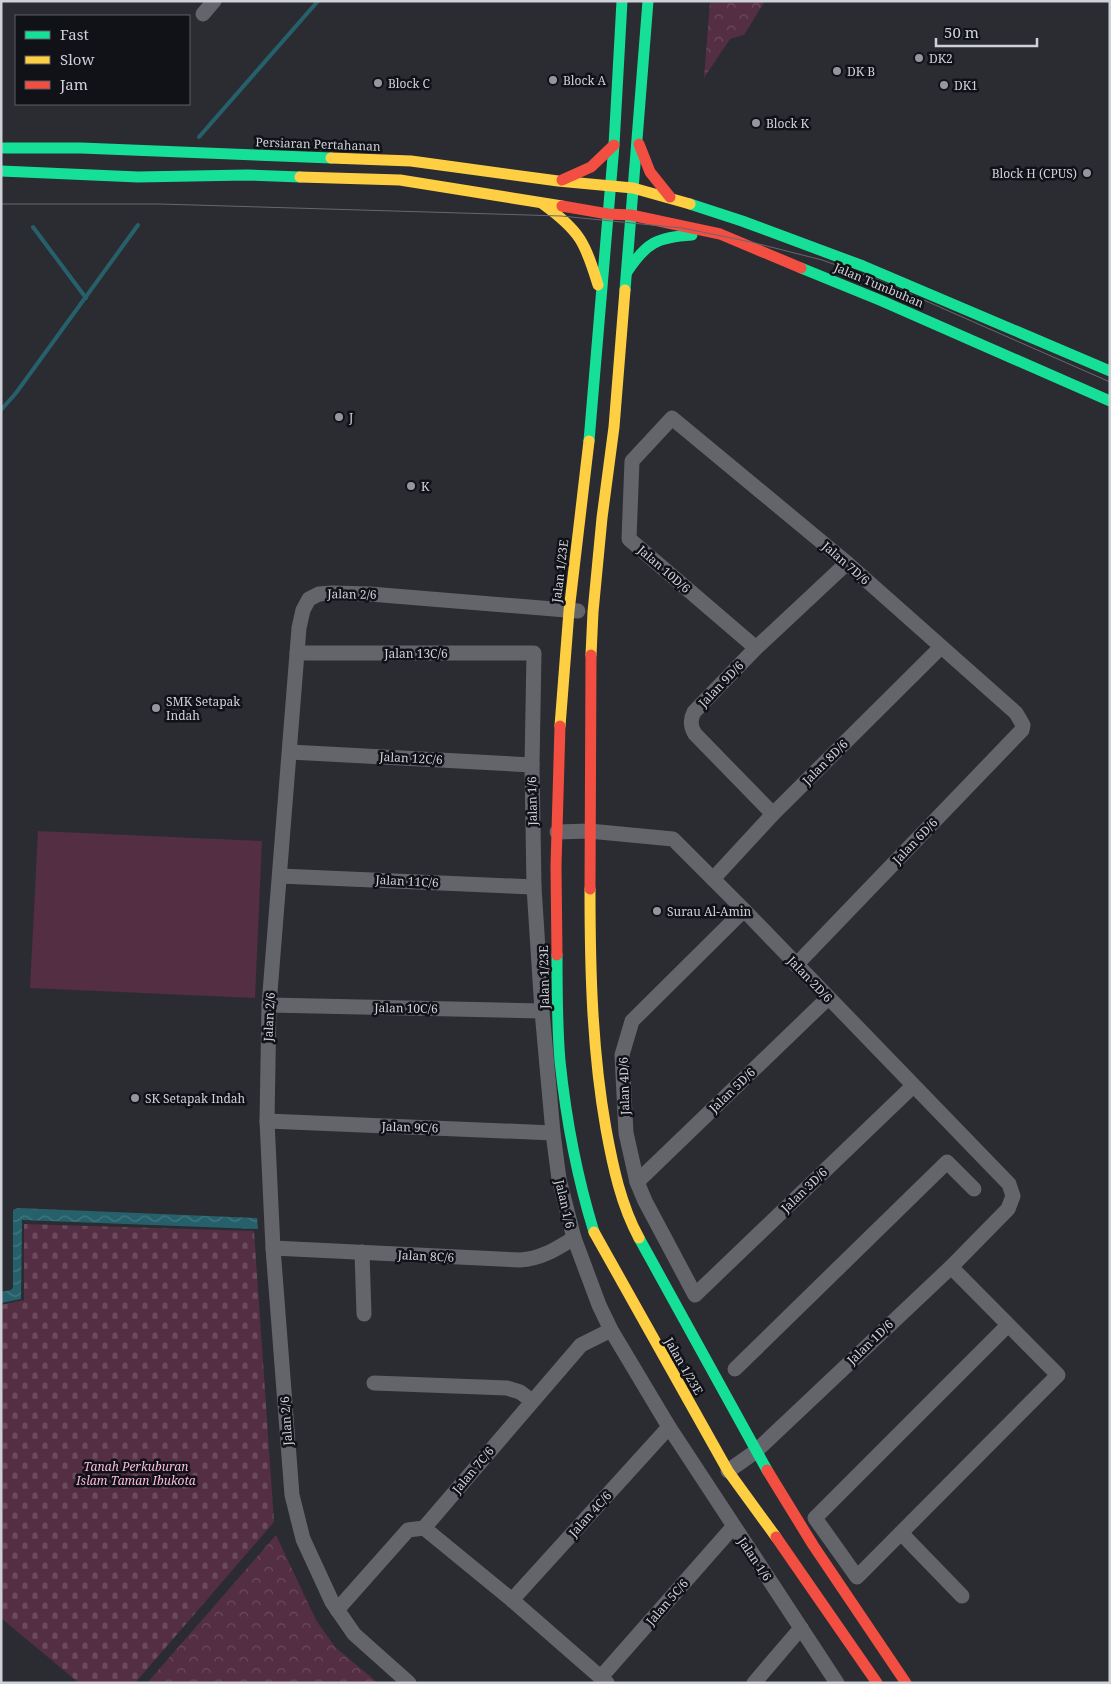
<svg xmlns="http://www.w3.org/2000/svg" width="1111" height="1684" viewBox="0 0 1111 1684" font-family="'Noto Serif',serif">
	<defs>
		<pattern id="forest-crowns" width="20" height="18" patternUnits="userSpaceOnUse" patternTransform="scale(1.25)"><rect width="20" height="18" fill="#542e42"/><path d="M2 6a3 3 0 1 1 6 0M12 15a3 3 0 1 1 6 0" fill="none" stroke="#6c4b5d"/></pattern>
		<pattern id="cemetery-stones" width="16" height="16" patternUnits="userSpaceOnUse" patternTransform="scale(1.25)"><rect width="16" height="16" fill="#542e42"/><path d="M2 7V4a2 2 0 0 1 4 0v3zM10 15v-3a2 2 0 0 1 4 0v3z" fill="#6c4b5d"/></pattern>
		<pattern id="water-waves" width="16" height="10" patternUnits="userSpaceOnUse" patternTransform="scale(1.25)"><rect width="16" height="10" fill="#26616b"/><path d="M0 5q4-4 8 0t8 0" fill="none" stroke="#447780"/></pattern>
	</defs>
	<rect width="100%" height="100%" fill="#2a2c32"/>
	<path fill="#542e42" d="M 38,831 L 262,841 L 255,998 L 30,988 Z"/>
	<g fill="url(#forest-crowns)">
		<path d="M 710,1 L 765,1 L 744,35 L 730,39 L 704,78 Z"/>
		<path d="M 276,1535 L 316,1620 L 335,1647 L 378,1683 L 147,1683 Z"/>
	</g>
	<path fill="url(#cemetery-stones)" d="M 24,1224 L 254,1231 L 274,1522 L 135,1683 L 79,1683 L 1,1618 L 1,1305 L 24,1300 Z"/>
	<path fill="url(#water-waves)" d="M 18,1208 L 257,1218 L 258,1229 L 22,1220 L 21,1299 L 1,1303 L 1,1292 L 11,1290 L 13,1288 L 13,1210 Z"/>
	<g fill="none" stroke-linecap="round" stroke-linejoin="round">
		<g stroke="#26616b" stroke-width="4">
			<path d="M 199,137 L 318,1"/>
			<path d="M 33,227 L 86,298"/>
			<path d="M 1,410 L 16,393 L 138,225"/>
		</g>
		<g stroke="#64656a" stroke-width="15">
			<path d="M 203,14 L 214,1"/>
			<path d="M 756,648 L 629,539 L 632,461 L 672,418 L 847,563 L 1016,713 L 1023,725 L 1022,730 L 796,965"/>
			<path d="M 297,653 L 534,653 L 532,765 L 534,887 L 542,1011 L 553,1133 L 559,1179 L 574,1238 L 599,1305 L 611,1330 L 669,1427 L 837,1683"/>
			<path d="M 290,752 L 532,765"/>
			<path d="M 773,814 L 695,734 C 690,726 690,720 694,712 L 756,648 L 847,563"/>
			<path d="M 557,832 L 589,831 L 673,839 L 744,910 L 1009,1184 L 1013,1196 L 1008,1209 L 951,1267 L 755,1452 L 728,1471"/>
			<path d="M 280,876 L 534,887"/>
			<path d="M 713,879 L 773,814 L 941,647"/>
			<path d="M 744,910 L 632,1021 L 622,1055 L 626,1133 L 637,1182 L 645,1201 L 695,1295 L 913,1086"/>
			<path d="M 269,1005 L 542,1011"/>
			<path d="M 267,1121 L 553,1133"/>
			<path d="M 637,1182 L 828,998"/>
			<path d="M 273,1248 L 520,1260 C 541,1259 556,1249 574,1238"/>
			<path d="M 362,1252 L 364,1314"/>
			<path d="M 951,1267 L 960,1276 L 1058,1375 L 857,1577 L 815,1518 L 1008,1325"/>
			<path d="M 735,1369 L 947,1162 L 974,1189"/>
			<path d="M 374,1383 L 507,1388 L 520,1392 L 532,1401"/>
			<path d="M 424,1528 L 512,1600 L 607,1683"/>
			<path d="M 901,1533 L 962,1596"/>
			<path d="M 512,1600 L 669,1427"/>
			<path d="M 337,1610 L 408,1530 L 424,1528 L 581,1345 L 611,1330"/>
			<path d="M 601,1677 L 733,1527"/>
			<path d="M 409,1683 L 354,1634 L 332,1602 L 303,1539 L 292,1495 L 273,1248 L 267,1121 L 269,1005 L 299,628 L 303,610 L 309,599 L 319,594 L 332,593 L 370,594 L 578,611"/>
			<path d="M 754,1683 L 801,1628"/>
		</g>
		<g stroke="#16e098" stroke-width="11">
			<path d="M 1,148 L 81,148 L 331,158"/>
			<path d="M 1,171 L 138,177 L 247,175 L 300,177"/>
			<path d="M 690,204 L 742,221 L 863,266 L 1110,371"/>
			<path d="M 801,268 L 882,301 L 1110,401"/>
			<path d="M 627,272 C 646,243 657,237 692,235"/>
			<path d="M 625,290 L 648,1"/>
			<path d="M 589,441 L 614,145 L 622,1"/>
			<path d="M 557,955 C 557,990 557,1026 560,1061 C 566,1119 577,1177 594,1232"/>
			<path d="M 639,1238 L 767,1470"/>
		</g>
		<g stroke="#ffcf43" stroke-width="11">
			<path d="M 331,158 L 411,161 L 558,181 L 633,188 L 690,204"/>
			<path d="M 300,177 L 400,180 L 562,206"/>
			<path d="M 543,204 C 580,231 585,242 598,285"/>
			<path d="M 591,655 L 593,612 L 602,518 L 614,427 L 625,290"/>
			<path d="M 560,726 L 569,611 L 589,441"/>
			<path d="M 590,889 C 590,970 592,1050 606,1129 C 613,1167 621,1205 639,1238"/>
			<path d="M 594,1232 L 728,1471 L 776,1537"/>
		</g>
		<g stroke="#f24e42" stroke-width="11">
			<path d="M 639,144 L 650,172 L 670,197"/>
			<path d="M 562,180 L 591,167 L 614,145"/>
			<path d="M 562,206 L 608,214 L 631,215 L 720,234 L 801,268"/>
			<path d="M 590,889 L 591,655"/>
			<path d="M 557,955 L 556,866 L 560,726"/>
			<path d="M 767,1470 L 813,1545 L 906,1683"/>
			<path d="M 776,1537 L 877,1683"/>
		</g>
		<path stroke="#67686e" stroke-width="1" d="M 1,204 L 160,204 L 561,216 L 682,228 L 751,242 L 822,260 L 876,279 L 1110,382"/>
	</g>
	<g fill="#95979f" stroke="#111218" stroke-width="2">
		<circle cx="919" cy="58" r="5"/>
		<circle cx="837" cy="71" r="5"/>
		<circle cx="553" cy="80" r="5"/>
		<circle cx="378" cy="83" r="5"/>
		<circle cx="944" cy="85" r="5"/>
		<circle cx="756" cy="123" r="5"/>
		<circle cx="1087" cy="173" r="5"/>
		<circle cx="339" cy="417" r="5"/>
		<circle cx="411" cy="486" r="5"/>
		<circle cx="156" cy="708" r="5"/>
		<circle cx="657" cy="911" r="5"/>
		<circle cx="135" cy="1098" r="5"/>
	</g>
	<g text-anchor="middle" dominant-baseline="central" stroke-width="5" stroke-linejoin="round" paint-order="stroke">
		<g font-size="12" fill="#cfd1d9" stroke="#111218" text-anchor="start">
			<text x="929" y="58">DK2</text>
			<text x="847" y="71">DK B</text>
			<text x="563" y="80">Block A</text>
			<text x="388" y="83">Block C</text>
			<text x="954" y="85">DK1</text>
			<text x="766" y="123">Block K</text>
			<text x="1077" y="173" text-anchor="end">Block H (CPUS)</text>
			<text x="349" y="417">J</text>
			<text x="421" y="486">K</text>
			<text x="166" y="701">SMK Setapak<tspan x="166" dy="14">Indah</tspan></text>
			<text x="667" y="911">Surau Al-Amin</text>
			<text x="145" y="1098">SK Setapak Indah</text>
		</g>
		<g font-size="12" fill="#cfd1d9" stroke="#111218">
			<text transform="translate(318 144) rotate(2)">Persiaran Pertahanan</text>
			<text transform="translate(879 285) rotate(23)">Jalan Tumbuhan</text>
			<text transform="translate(846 563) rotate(41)">Jalan 7D/6</text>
			<text transform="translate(664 569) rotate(41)">Jalan 10D/6</text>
			<text transform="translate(560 571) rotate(-83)">Jalan 1/23E</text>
			<text transform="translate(352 594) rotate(1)">Jalan 2/6</text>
			<text x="416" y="653">Jalan 13C/6</text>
			<text transform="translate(721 684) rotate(-46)">Jalan 9D/6</text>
			<text transform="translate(411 758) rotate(3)">Jalan 12C/6</text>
			<text transform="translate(825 762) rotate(-45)">Jalan 8D/6</text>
			<text transform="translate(532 801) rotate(-91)">Jalan 1/6</text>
			<text transform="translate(915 841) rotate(-46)">Jalan 6D/6</text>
			<text transform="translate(407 881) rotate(3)">Jalan 11C/6</text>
			<text transform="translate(544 977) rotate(-91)">Jalan 1/23E</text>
			<text transform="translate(810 979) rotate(46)">Jalan 2D/6</text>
			<text transform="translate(406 1008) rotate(1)">Jalan 10C/6</text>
			<text transform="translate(269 1017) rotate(-87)">Jalan 2/6</text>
			<text transform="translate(624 1086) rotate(-92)">Jalan 4D/6</text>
			<text transform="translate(732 1090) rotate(-44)">Jalan 5D/6</text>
			<text transform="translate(410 1127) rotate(2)">Jalan 9C/6</text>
			<text transform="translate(804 1190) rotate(-44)">Jalan 3D/6</text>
			<text transform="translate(565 1204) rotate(77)">Jalan 1/6</text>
			<text transform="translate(426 1256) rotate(3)">Jalan 8C/6</text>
			<text transform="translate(870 1342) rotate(-44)">Jalan 1D/6</text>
			<text transform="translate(684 1366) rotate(60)">Jalan 1/23E</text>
			<text transform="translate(286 1421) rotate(-94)">Jalan 2/6</text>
			<text transform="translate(473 1470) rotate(-50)">Jalan 7C/6</text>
			<text transform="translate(590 1514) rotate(-48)">Jalan 4C/6</text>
			<text transform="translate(755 1559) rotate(56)">Jalan 1/6</text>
			<text transform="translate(667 1602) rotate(-49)">Jalan 5C/6</text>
		</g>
		<g font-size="12" font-style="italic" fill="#fdbcda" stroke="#111218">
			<text x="136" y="1466">Tanah Perkuburan<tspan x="136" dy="14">Islam Taman Ibukota</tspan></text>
		</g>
	</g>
	<rect width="1111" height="1684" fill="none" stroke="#cfd1d9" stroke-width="5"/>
	<rect x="15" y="15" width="175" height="90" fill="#111218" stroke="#5d5e65"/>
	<rect x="25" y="31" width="25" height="8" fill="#16e098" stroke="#5d5e65"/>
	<text x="60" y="40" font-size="15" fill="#cfd1d9">Fast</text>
	<rect x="25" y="56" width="25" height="8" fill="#ffcf43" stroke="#5d5e65"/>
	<text x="60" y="65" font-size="15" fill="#cfd1d9">Slow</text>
	<rect x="25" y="81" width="25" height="8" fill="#f24e42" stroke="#5d5e65"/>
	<text x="60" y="90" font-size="15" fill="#cfd1d9">Jam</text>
	<path d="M936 38v8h101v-8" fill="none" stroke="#cfd1d9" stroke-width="2.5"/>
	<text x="944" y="38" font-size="15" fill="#cfd1d9" stroke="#111218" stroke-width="4" paint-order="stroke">50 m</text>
</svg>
